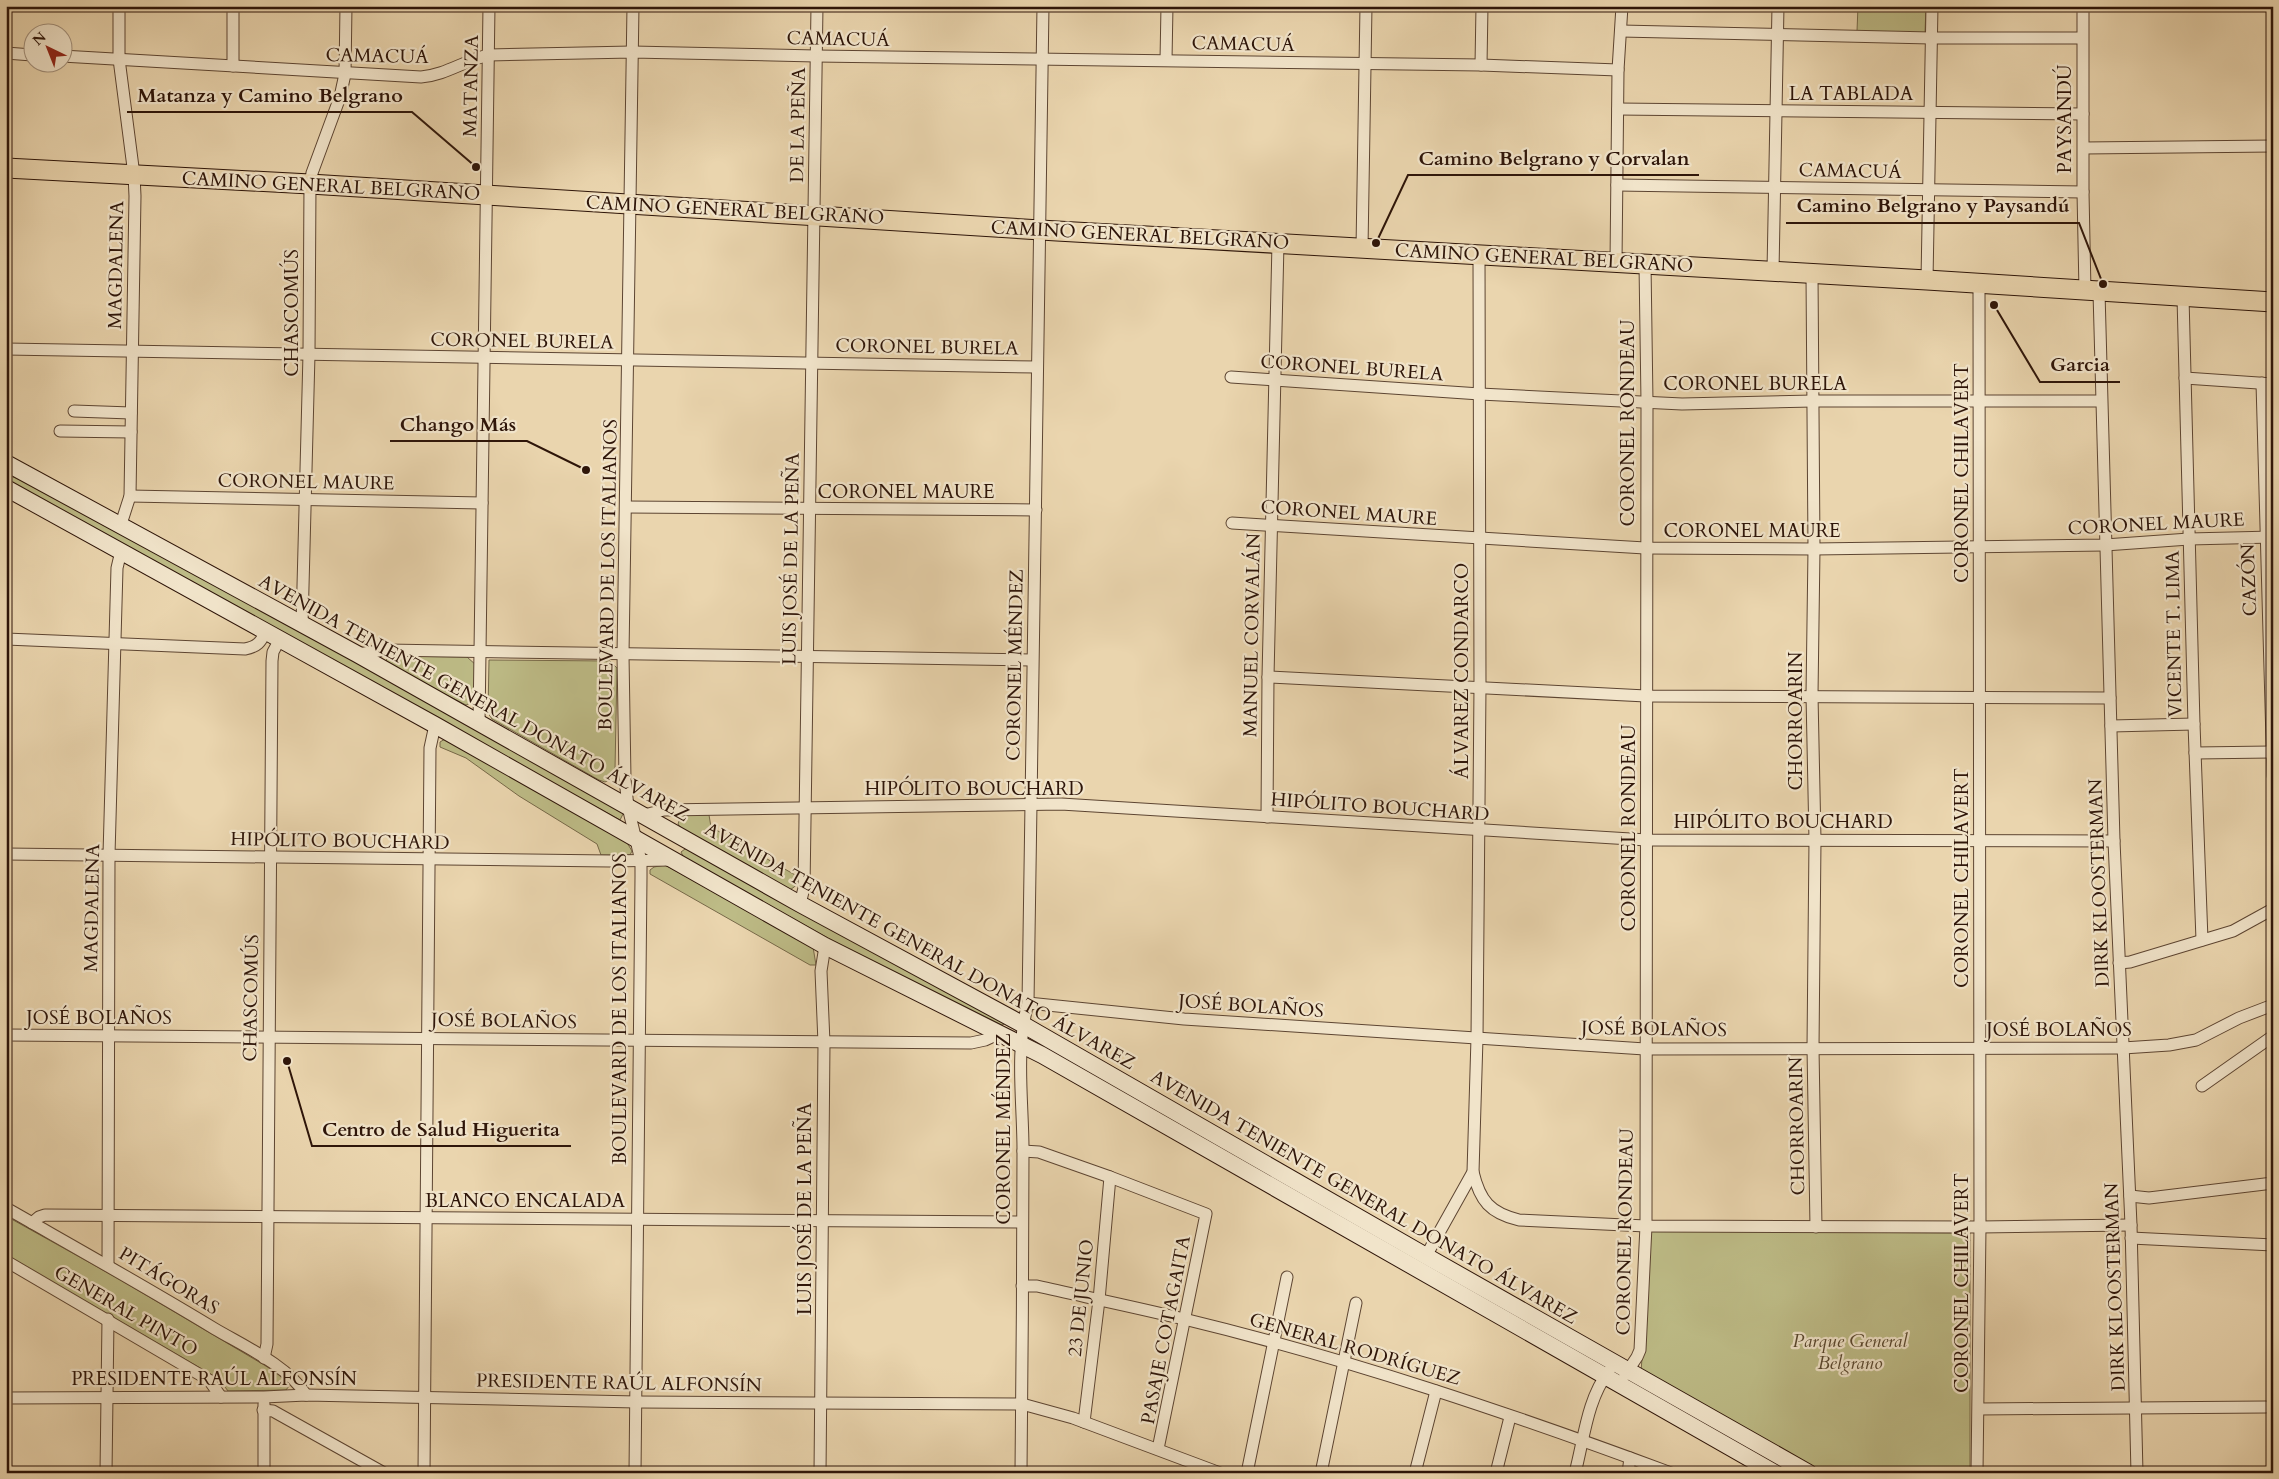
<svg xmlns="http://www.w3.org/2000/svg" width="2279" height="1479" viewBox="0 0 2279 1479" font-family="Cardo,serif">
	<rect width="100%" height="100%" fill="#ead5ae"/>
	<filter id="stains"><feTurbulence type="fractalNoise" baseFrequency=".004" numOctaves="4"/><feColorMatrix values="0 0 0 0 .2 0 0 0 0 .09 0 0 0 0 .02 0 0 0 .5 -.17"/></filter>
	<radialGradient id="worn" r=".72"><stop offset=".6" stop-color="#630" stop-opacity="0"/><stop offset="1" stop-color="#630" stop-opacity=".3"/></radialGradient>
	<g fill="#bdbb86" stroke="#766848">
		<path d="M 1858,6 L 1926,6 L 1925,33 L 1857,31 Z"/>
		<path d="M 6,474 L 45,490 L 621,809 L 624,812 L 620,820 L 6,481 Z"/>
		<path d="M 388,656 L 467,657 L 476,665 L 473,702 L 466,705 L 388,665 L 386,661 Z"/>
		<path d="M 489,660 L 610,661 L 617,668 L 615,769 L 611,779 L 605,782 L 599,780 L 492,719 L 488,713 Z"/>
		<path d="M 445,739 L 626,841 L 632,851 L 630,855 L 601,855 L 597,844 L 519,796 L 466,758 L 440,747 L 440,742 Z"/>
		<path d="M 684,815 L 709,815 L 711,827 L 797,876 L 798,884 L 790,890 L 681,828 L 678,824 L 681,816 Z"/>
		<path d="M 685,849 L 690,849 L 1006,1023 L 1002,1025 L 828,938 L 684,858 L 681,852 Z"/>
		<path d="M 665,865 L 813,947 L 816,965 L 810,965 L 650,874 L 650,870 L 654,867 Z"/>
		<path d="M 6,1216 L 119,1279 L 281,1375 L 289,1386 L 286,1390 L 228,1391 L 219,1379 L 6,1255 Z"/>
		<path d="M 1651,1231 L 1970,1233 L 1970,1473 L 1817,1473 L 1641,1372 Z"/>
	</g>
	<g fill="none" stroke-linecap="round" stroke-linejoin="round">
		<defs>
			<g id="minor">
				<path d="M 119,6 L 119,59 L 134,175 L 135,196 L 130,496 L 121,524"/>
				<path d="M 633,6 L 623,655 L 625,779 L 628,807 L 641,861 L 641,877 L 635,1473"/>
				<path d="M 2083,6 L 2083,192 L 2085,291"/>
				<path d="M 1621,31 L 1931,38 L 2082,38"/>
				<path d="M 6,53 L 32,55"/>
				<path d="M 62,56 L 421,77 C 446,75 465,60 489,55 L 632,52 L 816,56 L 1481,65 L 1618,70"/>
				<path d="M 1166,60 L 1167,6"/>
				<path d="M 1481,65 L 1482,6"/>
				<path d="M 233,66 L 233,6"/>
				<path d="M 1618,109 L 2083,114"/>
				<path d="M 2084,148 L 2273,146"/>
				<path d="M 1617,185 L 2083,192"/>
				<path d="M 1362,248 L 1366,6"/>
				<path d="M 1616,263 L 1618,70 L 1622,6"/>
				<path d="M 1773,271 L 1778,6"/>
				<path d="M 1812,274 L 1814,549 L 1812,695 L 1815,840 L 1813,1048 L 1816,1227"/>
				<path d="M 1927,280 L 1932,6"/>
				<path d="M 2099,292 L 2114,841 L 2131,1225 L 2137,1473"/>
				<path d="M 2183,297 L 2194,724 L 2202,940"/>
				<path d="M 6,349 L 1037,367"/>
				<path d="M 1231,377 L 1480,394 L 1682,404 L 1813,401 L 2101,401"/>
				<path d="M 2185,378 L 2273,384"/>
				<path d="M 2262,383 L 2273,776"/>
				<path d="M 74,411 L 131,413"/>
				<path d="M 60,431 L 131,432"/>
				<path d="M 130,496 L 482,503"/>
				<path d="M 626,507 L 1036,510"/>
				<path d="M 1232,523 L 1645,548 L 1814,549 L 2105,545 L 2189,539 L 2273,537"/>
				<path d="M 302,625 L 309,354 L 310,184 L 312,173 L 340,97 L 345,74 L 346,6"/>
				<path d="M 6,639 L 245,649 C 257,647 261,642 266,631"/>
				<path d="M 357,654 L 386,650 L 1032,660"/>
				<path d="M 1268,677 L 1646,696 L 2110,698"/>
				<path d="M 479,723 L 489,6"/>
				<path d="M 2111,726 L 2194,724"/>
				<path d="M 2195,753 L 2271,752"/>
				<path d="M 644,815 L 664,810 L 1061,804 L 1647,840 L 2114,841"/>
				<path d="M 1267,817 L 1268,677 L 1278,243"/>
				<path d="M 6,854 L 610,861 L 672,860"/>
				<path d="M 800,904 L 804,888 L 817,6"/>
				<path d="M 2119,963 L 2130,962 L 2233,931 L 2273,909"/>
				<path d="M 1028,1003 L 1184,1019 L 1645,1049 L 2123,1048 L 2169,1045 L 2196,1040 L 2239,1018 L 2273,1005"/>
				<path d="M 6,1035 L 971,1043 L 985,1040 L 1000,1033"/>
				<path d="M 2202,1086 L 2273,1036"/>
				<path d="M 1023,1151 L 1039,1152 L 1110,1177 L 1206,1214 L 1158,1449"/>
				<path d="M 1473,1172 C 1480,1201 1490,1213 1519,1220 L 1646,1226 L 1980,1227 L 2131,1225"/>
				<path d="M 2130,1196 L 2149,1198 L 2273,1183"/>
				<path d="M 6,1208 C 76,1248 146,1287 215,1329 C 244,1346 288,1366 306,1395"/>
				<path d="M 32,1223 L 39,1217 L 45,1215 L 1021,1222"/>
				<path d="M 2131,1238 L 2273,1245"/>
				<path d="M 1426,1256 L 1473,1172 L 1477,1038 L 1480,686 L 1479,255"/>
				<path d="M 6,1261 L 209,1380 L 221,1397"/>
				<path d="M 108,1265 L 109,855 L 117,568 L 121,551"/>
				<path d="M 1022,1286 L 1037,1286 C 1086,1297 1135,1307 1184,1319 C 1350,1359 1512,1414 1671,1473"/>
				<path d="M 264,1358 L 267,1344 L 272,661 L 273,652 L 280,639"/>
				<path d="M 1625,1375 L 1637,1357 L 1640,1350 L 1646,1226 L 1647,402 L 1645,264"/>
				<path d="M 6,1398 L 264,1397 L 306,1395 L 637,1402 L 1022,1404 L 1073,1418 L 1220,1473"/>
				<path d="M 264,1404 L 264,1473"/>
				<path d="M 1979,1409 L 2266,1407"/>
				<path d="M 263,1410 L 273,1411 L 384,1473"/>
				<path d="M 1084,1422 L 1099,1300 L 1110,1177"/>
				<path d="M 106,1473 L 108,1319"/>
				<path d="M 424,1473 L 430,748 L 435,725"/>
				<path d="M 820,1473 L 824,1043 L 821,971 L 825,946"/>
				<path d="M 1021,1473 C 1022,1365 1023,1258 1023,1150 C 1023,1102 1015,1051 1028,1003 L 1043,6"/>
				<path d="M 1247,1473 L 1287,1277"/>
				<path d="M 1321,1473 L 1356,1303"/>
				<path d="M 1415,1473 L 1436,1391"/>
				<path d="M 1496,1473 L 1510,1417"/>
				<path d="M 1575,1473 C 1584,1439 1587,1399 1609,1371"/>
				<path d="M 1628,1473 L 1630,1458"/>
				<path d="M 1977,1473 L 1980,1227 L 1979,283"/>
			</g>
			<g id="secondary">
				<path d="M 6,463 L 357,654 L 800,904 L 1022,1024 L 1426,1256 L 1809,1473"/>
				<path d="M 6,488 L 435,725 L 825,946 L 1042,1055 L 1775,1473"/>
			</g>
			<path id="primary" d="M 6,168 L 310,184 L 1057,231 L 1927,280 L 2273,302"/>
		</defs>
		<use href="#minor" stroke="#5d4532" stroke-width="13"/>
		<use href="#secondary" stroke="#2e1509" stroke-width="18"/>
		<use href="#primary" stroke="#2e1509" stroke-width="21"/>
		<use href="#minor" stroke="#f1e4ca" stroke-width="11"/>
		<use href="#secondary" stroke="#f1e4ca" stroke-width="16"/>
		<use href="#primary" stroke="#ead5ae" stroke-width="19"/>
	</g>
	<g text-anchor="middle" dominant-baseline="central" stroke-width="4.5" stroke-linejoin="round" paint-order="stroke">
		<g font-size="19" fill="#2e1509" stroke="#f1e4ca">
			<text transform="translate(838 39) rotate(1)">CAMACUÁ</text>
			<text transform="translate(1243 44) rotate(1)">CAMACUÁ</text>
			<text transform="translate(377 56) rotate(1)">CAMACUÁ</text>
			<text transform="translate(471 86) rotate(-89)">MATANZA</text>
			<text x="1851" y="94">LA TABLADA</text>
			<text transform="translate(2065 119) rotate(-90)">PAYSANDÚ</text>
			<text transform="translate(798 125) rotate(-89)">DE LA PEÑA</text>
			<text transform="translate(1850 171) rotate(1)">CAMACUÁ</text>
			<text transform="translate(331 186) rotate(3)">CAMINO GENERAL BELGRANO</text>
			<text transform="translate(735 210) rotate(3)">CAMINO GENERAL BELGRANO</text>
			<text transform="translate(1140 235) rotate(3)">CAMINO GENERAL BELGRANO</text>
			<text transform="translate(1544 258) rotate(3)">CAMINO GENERAL BELGRANO</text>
			<text transform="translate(116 265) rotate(-89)">MAGDALENA</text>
			<text transform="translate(292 313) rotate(-90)">CHASCOMÚS</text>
			<text transform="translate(522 341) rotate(1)">CORONEL BURELA</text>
			<text transform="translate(927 347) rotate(1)">CORONEL BURELA</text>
			<text transform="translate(1352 368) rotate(4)">CORONEL BURELA</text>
			<text x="1755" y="384">CORONEL BURELA</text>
			<text transform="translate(1628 423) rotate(-90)">CORONEL RONDEAU</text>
			<text transform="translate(1962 473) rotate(-90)">CORONEL CHILAVERT</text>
			<text transform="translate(306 482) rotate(1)">CORONEL MAURE</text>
			<text x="906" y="492">CORONEL MAURE</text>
			<text transform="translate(1349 513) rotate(4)">CORONEL MAURE</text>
			<text transform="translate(2156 524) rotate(-3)">CORONEL MAURE</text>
			<text x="1752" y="531">CORONEL MAURE</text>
			<text transform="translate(791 559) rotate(-89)">LUIS JOSÉ DE LA PEÑA</text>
			<text transform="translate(608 575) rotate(-89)">BOULEVARD DE LOS ITALIANOS</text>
			<text transform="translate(2249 580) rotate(-92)">CAZÓN</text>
			<text transform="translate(2174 634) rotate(-91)">VICENTE T. LIMA</text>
			<text transform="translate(1252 635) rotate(-89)">MANUEL CORVALÁN</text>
			<text transform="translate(1015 665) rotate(-89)">CORONEL MÉNDEZ</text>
			<text transform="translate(1462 671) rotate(-90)">ÁLVAREZ CONDARCO</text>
			<text transform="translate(474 698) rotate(29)">AVENIDA TENIENTE GENERAL DONATO ÁLVAREZ</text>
			<text transform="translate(1796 721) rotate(-90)">CHORROARIN</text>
			<text x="974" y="789">HIPÓLITO BOUCHARD</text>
			<text transform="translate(1380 807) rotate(4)">HIPÓLITO BOUCHARD</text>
			<text x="1783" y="822">HIPÓLITO BOUCHARD</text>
			<text transform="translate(1629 828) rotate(-90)">CORONEL RONDEAU</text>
			<text transform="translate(340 841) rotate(1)">HIPÓLITO BOUCHARD</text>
			<text transform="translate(1962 878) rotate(-90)">CORONEL CHILAVERT</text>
			<text transform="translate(2099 883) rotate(-92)">DIRK KLOOSTERMAN</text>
			<text transform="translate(92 908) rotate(-89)">MAGDALENA</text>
			<text transform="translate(920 946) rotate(29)">AVENIDA TENIENTE GENERAL DONATO ÁLVAREZ</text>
			<text transform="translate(251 998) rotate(-89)">CHASCOMÚS</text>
			<text transform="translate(1251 1006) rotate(4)">JOSÉ BOLAÑOS</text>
			<text transform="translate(620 1009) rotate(-90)">BOULEVARD DE LOS ITALIANOS</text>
			<text x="99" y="1018">JOSÉ BOLAÑOS</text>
			<text transform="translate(504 1021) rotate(1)">JOSÉ BOLAÑOS</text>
			<text transform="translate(1654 1029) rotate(1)">JOSÉ BOLAÑOS</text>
			<text x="2059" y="1030">JOSÉ BOLAÑOS</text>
			<text transform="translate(1797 1126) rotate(-91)">CHORROARIN</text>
			<text transform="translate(1004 1129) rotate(-90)">CORONEL MÉNDEZ</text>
			<text transform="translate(1364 1197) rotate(30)">AVENIDA TENIENTE GENERAL DONATO ÁLVAREZ</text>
			<text x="525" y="1201">BLANCO ENCALADA</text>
			<text transform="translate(805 1209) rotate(-90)">LUIS JOSÉ DE LA PEÑA</text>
			<text transform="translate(1625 1232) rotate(-89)">CORONEL RONDEAU</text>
			<text transform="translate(169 1281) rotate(31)">PITÁGORAS</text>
			<text transform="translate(1962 1283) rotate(-90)">CORONEL CHILAVERT</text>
			<text transform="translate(2115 1287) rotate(-92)">DIRK KLOOSTERMAN</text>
			<text transform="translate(1081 1298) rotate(-84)">23 DE JUNIO</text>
			<text transform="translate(126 1311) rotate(30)">GENERAL PINTO</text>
			<text transform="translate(1166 1330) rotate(-79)">PASAJE COTAGAITA</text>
			<text transform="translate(1355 1349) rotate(16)">GENERAL RODRÍGUEZ</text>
			<text x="214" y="1379">PRESIDENTE RAÚL ALFONSÍN</text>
			<text transform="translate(619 1383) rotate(1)">PRESIDENTE RAÚL ALFONSÍN</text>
		</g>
		<g font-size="19" font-style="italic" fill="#59472e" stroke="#f1e4ca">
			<text x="1850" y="1341">Parque General<tspan x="1850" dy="22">Belgrano</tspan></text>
		</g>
	</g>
	<path fill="none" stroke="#2e1509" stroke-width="2" d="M476 167L412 112H127M1376 243L1408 175H1699M2103 284L2079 223H1786M1994 305L2040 382H2120M586 470L527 441H390M287 1061L312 1146H571"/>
	<g fill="#2e1509" stroke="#f1e4ca" stroke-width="2">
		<circle cx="476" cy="167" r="5"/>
		<circle cx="1376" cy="243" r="5"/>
		<circle cx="2103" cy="284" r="5"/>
		<circle cx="1994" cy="305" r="5"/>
		<circle cx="586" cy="470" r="5"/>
		<circle cx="287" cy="1061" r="5"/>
	</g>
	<g font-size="20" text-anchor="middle" font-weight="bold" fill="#2e1509" stroke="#f1e4ca" stroke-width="4.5" stroke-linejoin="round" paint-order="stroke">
		<text x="270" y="102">Matanza y Camino Belgrano</text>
		<text x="1554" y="165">Camino Belgrano y Corvalan</text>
		<text x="1933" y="212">Camino Belgrano y Paysandú</text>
		<text x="2080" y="371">Garcia</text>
		<text x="458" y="431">Chango Más</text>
		<text x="441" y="1136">Centro de Salud Higuerita</text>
	</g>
	<rect width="2279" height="1479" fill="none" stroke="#ead5ae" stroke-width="25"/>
	<rect x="8" y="8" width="2264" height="1464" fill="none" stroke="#2e1509" stroke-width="2.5"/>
	<rect x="12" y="12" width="2254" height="1454" fill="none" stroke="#2e1509"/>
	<g transform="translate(48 48) rotate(317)"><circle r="24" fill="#f1e4ca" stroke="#a3917d"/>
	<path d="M0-4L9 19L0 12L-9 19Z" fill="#8f2418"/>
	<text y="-8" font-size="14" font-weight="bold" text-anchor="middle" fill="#2e1509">N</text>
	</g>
	<rect width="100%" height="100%" filter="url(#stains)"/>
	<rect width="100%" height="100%" fill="url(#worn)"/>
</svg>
